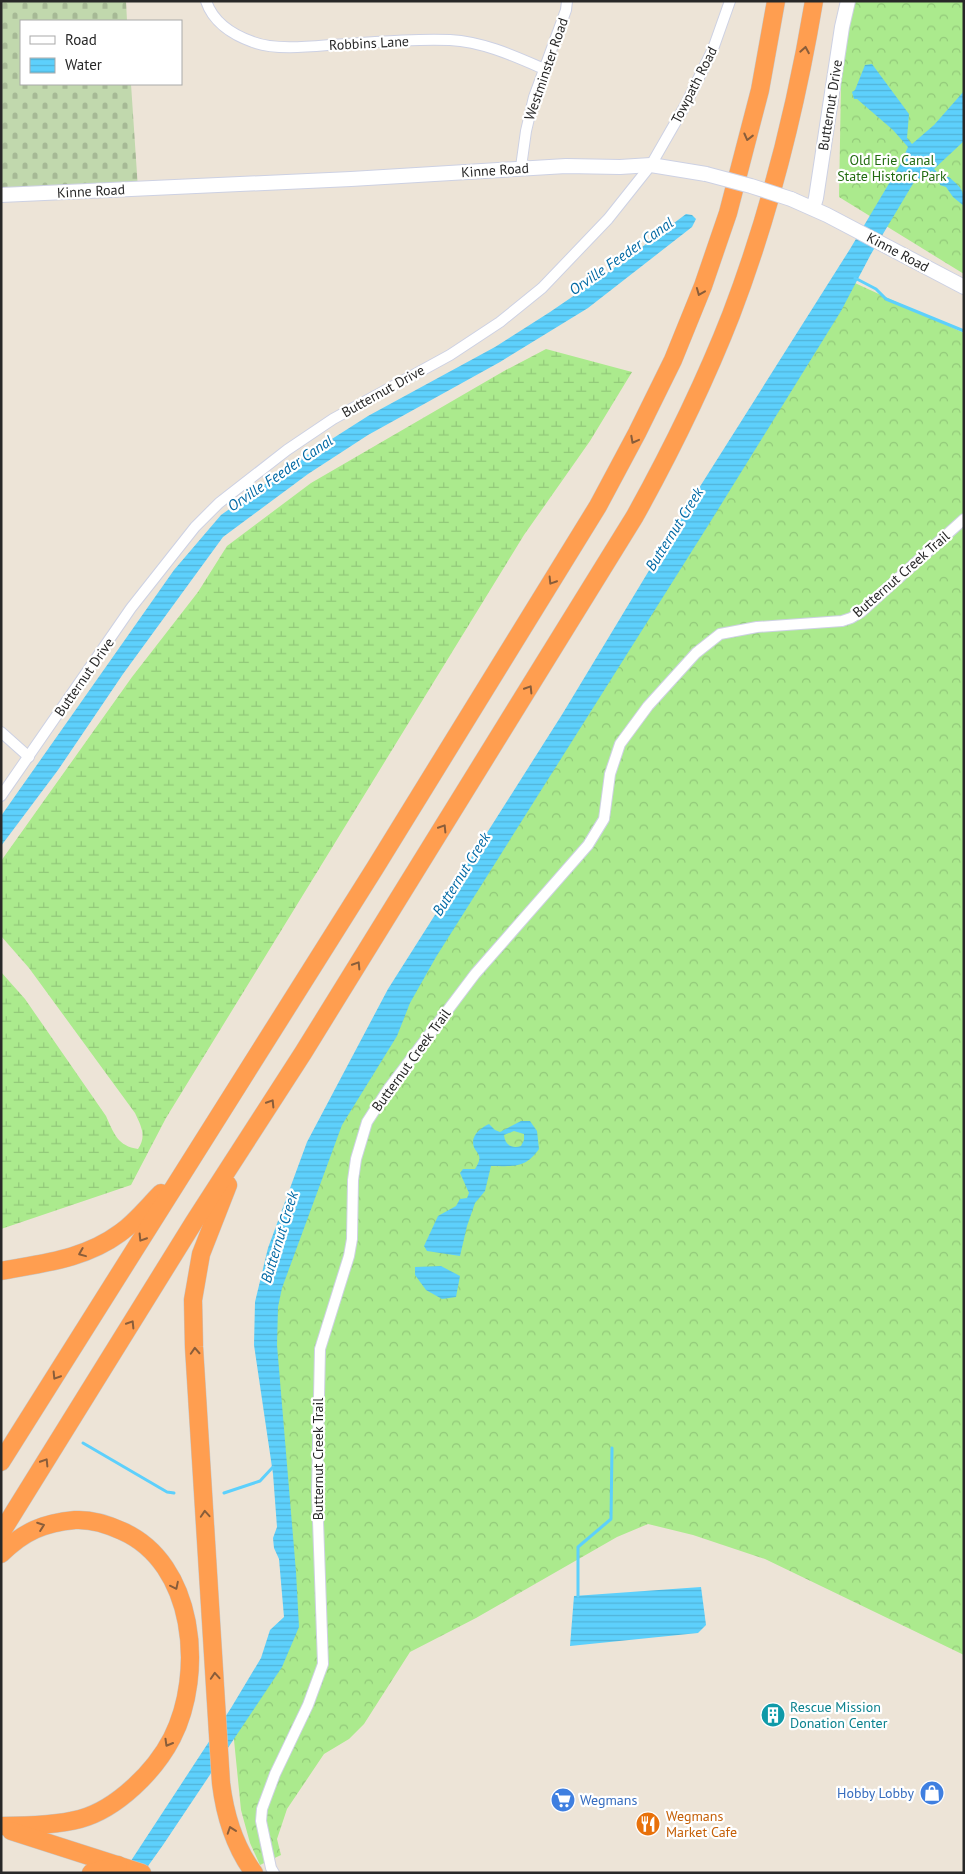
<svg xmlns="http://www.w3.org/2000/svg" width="965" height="1874" viewBox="0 0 965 1874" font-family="'PT Sans',sans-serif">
	<defs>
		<pattern id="forest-crowns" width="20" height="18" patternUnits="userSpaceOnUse" patternTransform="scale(1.25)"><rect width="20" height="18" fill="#abea8d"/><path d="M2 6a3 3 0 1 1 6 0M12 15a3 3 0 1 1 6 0" fill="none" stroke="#93c97a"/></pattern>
		<pattern id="wetland-marsh" width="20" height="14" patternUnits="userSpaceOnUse" patternTransform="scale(1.25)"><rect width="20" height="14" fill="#abea8d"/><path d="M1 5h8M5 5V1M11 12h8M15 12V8" fill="none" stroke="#93c97a"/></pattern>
		<pattern id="cemetery-stones" width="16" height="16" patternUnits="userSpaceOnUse" patternTransform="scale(1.25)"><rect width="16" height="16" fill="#c1d8ad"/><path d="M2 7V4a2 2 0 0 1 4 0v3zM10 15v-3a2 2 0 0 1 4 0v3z" fill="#a6b995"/></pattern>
		<pattern id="water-rules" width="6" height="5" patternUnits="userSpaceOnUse" patternTransform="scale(1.25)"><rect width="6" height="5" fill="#5dd0fc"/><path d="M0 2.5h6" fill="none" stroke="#51b3d8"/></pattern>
	</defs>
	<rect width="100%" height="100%" fill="#ede4d7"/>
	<g fill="url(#forest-crowns)">
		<path d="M 848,1 L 964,1 L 964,274 L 839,197 L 842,27 Z"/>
		<path d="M 844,278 L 964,333 L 964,1655 L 765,1559 L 693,1535 L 648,1524 L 617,1537 L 476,1618 L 410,1652 L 364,1724 L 349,1739 L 324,1754 L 287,1809 L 277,1839 L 281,1855 L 260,1865 L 250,1843 L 241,1810 L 232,1720 L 291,1610 L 268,1311 L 318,1148 Z"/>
	</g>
	<path fill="url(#wetland-marsh)" d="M 546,349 L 632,372 L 590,441 L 524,535 L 166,1118 L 131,1185 L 1,1229 L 1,972 L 25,999 L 106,1116 C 114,1134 118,1146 138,1149 C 147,1136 141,1126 135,1113 L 29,968 L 1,936 L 1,861 L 132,677 L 198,592 L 227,546 L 311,483 L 504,371 Z"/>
	<path fill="url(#cemetery-stones)" d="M 1,1 L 126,1 L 127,21 L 21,21 L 21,84 L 131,84 L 138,189 L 1,195 Z"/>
	<g fill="url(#water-rules)" fill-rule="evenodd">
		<path d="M 872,64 L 909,114 L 907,138 L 912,144 L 934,125 L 964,91 L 964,141 L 934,169 L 942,177 L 949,177 C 961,188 964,189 964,206 L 953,197 L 946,187 L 940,185 L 939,178 L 932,171 L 914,182 L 871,254 L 841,311 L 709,524 L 436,957 L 410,1003 L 397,1036 L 342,1125 L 282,1288 L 278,1307 L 277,1345 L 296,1572 L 299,1627 L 282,1667 L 163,1845 L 143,1873 L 123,1873 L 231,1708 L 261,1658 L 270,1630 L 284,1617 L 279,1559 L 274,1548 L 273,1538 L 277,1527 L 273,1474 L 254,1345 L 255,1302 L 268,1248 L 307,1142 L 388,989 L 563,713 L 694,496 L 850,249 L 900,165 L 908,147 L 893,130 L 857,99 L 854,99 L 852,92 L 855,90 L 865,65 Z"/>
		<path d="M 686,214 L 692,215 L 696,219 L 692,227 L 588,308 L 500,362 L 368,435 L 308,474 L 223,537 L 123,674 L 58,770 L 1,846 L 1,816 L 174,570 L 221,515 L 302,458 L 368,416 L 495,347 L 550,312 L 610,271 Z"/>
		<path d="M 521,1121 L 530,1121 L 537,1131 L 539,1149 C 525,1169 513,1166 491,1166 L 485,1191 L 475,1203 L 467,1226 L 460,1256 L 427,1251 L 424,1246 L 438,1216 L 456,1206 L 460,1199 L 467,1198 L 469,1193 L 460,1173 L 463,1169 L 475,1169 C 486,1152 473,1154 473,1142 C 473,1134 482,1127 489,1124 L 495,1130 L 500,1132 ZM 514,1131 L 524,1134 L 524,1140 L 521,1146 C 512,1149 505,1145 504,1135 Z"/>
		<path d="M 441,1266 L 460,1276 L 456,1297 L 442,1299 L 426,1290 L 415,1275 L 415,1267 Z"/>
		<path d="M 701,1587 L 706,1625 L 698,1633 L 570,1646 L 574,1596 Z"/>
	</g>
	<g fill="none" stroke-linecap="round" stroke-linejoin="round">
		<g stroke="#5dd0fc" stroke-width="3">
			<path d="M 855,278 L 876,289 L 886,299 L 964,331"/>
			<path d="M 83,1443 L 167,1492 L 174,1493"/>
			<path d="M 224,1493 L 260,1481 L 273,1467"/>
			<path d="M 578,1596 L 578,1547 L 611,1519 L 612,1448"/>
		</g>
		<defs>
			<g id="street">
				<path d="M 206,1 C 213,22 233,35 253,42 C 274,50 306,47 329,45 C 369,43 410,38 450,40 C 484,42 514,56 544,69"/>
				<path d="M 521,167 L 526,131 L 534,97 L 566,10 L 567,1"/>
				<path d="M 1,732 L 29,757"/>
				<path d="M 1,796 L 131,608 L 195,527 L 219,503 L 287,450 L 333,419 L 450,355 L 500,322 L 542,288 L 608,219 L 651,165 L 686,104 L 713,49 L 730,1"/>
				<path d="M 274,1873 L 271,1868 L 261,1821 L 262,1809 L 275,1774 L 308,1705 L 323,1664 L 317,1492 L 320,1349 L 349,1256 L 352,1239 L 353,1180 L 356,1159 L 367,1122 L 389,1088 L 475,974 L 588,845 L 604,819 L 610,774 L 620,744 L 648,706 L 696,653 L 720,634 L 757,627 L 842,621 L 851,618 L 861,612 L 964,519"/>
			</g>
			<g id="secondary">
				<path d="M 1,195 L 351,179 L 566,166 L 620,167 L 651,165 L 706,174"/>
				<path d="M 791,199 L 827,215 L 964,287"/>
				<path d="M 813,208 L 816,198 L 842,27 L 848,1"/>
			</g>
			<g id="highway">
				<path d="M 228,1185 L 201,1254 L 193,1300 L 194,1347 L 221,1783 C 225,1816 234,1846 254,1873"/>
				<path d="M 1,1271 C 43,1263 85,1259 120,1233 C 136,1222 148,1206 161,1193"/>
				<path d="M 1,1462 L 375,868 L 598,506 L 637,433 L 673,360 L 703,286 L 728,213 L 760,90 L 776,1"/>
				<path d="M 1,1533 L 194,1222 L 303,1053 L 635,516 C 671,451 704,384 731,315 C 770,213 796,108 814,1"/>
				<path d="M 1,1554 C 24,1531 44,1523 75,1520 C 92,1519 107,1524 122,1531 C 195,1563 205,1673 172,1738 C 155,1771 117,1809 80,1819 C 57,1825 25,1826 1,1826"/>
				<path d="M 11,1831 L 142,1873"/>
				<path d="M 91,1873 L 118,1865"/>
			</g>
		</defs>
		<use href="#street" stroke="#cdd1e3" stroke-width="12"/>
		<use href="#secondary" stroke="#cdd1e3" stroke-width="16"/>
		<use href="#highway" stroke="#c7c7c7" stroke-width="19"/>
		<use href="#street" stroke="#fff" stroke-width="10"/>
		<use href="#secondary" stroke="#fff" stroke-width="14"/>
		<use href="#highway" stroke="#ff9e50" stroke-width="18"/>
		<defs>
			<path id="secondary-bridge" d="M 706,174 L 751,186 L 791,199"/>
		</defs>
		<use href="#secondary-bridge" stroke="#cdd1e3" stroke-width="16" stroke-linecap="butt"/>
		<use href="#secondary-bridge" stroke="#fff" stroke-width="14"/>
	</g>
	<defs><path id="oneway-chevron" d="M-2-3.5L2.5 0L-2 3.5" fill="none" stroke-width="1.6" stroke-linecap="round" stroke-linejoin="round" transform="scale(1.25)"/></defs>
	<g stroke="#895d3a">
		<use href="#oneway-chevron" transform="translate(805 50) rotate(-80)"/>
		<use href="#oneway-chevron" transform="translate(748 137) rotate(104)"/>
		<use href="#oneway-chevron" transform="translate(700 292) rotate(112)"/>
		<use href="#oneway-chevron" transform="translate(634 440) rotate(118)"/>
		<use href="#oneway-chevron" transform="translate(552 581) rotate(122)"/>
		<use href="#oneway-chevron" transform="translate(529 689) rotate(-58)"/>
		<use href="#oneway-chevron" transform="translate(443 828) rotate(-58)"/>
		<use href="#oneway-chevron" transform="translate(357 965) rotate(-58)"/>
		<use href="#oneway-chevron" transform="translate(271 1103) rotate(-58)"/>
		<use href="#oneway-chevron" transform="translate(142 1238) rotate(122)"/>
		<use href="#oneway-chevron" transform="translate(82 1253) rotate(158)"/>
		<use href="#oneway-chevron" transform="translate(131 1324) rotate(-58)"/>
		<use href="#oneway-chevron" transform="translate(195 1351) rotate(-93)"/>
		<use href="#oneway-chevron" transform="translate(56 1376) rotate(122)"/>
		<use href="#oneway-chevron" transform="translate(45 1462) rotate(-58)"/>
		<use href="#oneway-chevron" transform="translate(205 1514) rotate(-94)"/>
		<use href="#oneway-chevron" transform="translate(41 1526) rotate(-20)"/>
		<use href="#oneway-chevron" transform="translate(175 1586) rotate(64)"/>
		<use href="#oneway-chevron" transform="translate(215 1676) rotate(-94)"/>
		<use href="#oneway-chevron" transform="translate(168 1743) rotate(120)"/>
		<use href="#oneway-chevron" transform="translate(231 1830) rotate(-109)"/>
	</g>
	<defs>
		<symbol id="building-disc" viewBox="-11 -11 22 22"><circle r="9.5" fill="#0f9aa8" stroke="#fff"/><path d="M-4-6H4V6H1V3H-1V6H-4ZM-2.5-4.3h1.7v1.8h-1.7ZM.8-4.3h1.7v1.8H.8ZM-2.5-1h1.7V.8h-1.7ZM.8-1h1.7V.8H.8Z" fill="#fff"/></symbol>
		<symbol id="shop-disc" viewBox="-11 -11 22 22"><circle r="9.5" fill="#3f7fe0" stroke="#fff"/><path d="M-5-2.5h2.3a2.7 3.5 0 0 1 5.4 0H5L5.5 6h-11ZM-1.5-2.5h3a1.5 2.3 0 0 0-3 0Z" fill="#fff"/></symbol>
		<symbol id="supermarket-disc" viewBox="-11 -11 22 22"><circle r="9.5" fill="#3f7fe0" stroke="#fff"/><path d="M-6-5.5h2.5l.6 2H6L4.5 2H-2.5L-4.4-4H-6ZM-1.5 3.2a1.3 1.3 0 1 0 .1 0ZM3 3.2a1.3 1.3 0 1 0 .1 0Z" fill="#fff"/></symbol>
		<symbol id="restaurant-disc" viewBox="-11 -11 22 22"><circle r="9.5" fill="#e8710a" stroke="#fff"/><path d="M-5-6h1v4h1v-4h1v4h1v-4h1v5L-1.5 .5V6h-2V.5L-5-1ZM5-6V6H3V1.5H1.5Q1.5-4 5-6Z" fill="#fff"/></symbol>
	</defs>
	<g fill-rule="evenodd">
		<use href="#building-disc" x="759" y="1701" width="28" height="28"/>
		<use href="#shop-disc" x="918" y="1779" width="28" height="28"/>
		<use href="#supermarket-disc" x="549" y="1786" width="28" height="28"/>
		<use href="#restaurant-disc" x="634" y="1810" width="28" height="28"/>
	</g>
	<g text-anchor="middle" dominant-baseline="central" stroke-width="4.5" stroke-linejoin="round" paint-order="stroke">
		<g font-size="14" fill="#282828" stroke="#fff">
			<text transform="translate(369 43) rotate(-3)">Robbins Lane</text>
			<text transform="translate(546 69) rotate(-71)">Westminster Road</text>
			<text transform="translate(694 85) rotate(-63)">Towpath Road</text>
			<text transform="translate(830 105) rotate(-81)">Butternut Drive</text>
			<text transform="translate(495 170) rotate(-4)">Kinne Road</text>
			<text transform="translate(91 191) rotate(-3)">Kinne Road</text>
			<text transform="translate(898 252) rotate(28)">Kinne Road</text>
			<text transform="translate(383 391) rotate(-29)">Butternut Drive</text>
			<text transform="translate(901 574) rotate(-41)">Butternut Creek Trail</text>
			<text transform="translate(84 677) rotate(-55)">Butternut Drive</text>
			<text transform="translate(411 1060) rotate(-54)">Butternut Creek Trail</text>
			<text transform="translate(318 1459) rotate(-90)">Butternut Creek Trail</text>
		</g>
		<g font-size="14" fill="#236c11" stroke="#fff">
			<text x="892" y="160">Old Erie Canal<tspan x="892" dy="16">State Historic Park</tspan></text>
		</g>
		<g font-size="14" fill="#0d838f" stroke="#fff" text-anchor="start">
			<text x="790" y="1707">Rescue Mission<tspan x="790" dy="16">Donation Center</tspan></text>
		</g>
		<g font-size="14" fill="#366cbe" stroke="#fff" text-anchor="end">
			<text x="914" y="1793">Hobby Lobby</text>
			<text x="580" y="1800" text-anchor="start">Wegmans</text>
		</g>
		<g font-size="14" fill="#c56008" stroke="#fff" text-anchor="start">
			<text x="666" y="1816">Wegmans<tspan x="666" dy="16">Market Cafe</tspan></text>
		</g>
		<g font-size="15" font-style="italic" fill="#0069a4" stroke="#fff">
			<text transform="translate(621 256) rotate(-35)">Orville Feeder Canal</text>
			<text transform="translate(280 473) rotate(-34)">Orville Feeder Canal</text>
			<text transform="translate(674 529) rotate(-58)">Butternut Creek</text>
			<text transform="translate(461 874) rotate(-58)">Butternut Creek</text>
			<text transform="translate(279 1237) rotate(-73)">Butternut Creek</text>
		</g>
	</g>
	<rect width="965" height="1874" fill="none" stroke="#282828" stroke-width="5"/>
	<rect x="20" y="20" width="162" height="65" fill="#ffffff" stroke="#a9a9a9"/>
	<rect x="30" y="36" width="25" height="8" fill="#ffffff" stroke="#a9a9a9"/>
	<text x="65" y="45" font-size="15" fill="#282828">Road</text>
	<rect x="30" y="58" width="25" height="15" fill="url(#water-rules)" stroke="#a9a9a9"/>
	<text x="65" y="70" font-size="15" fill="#282828">Water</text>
</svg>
